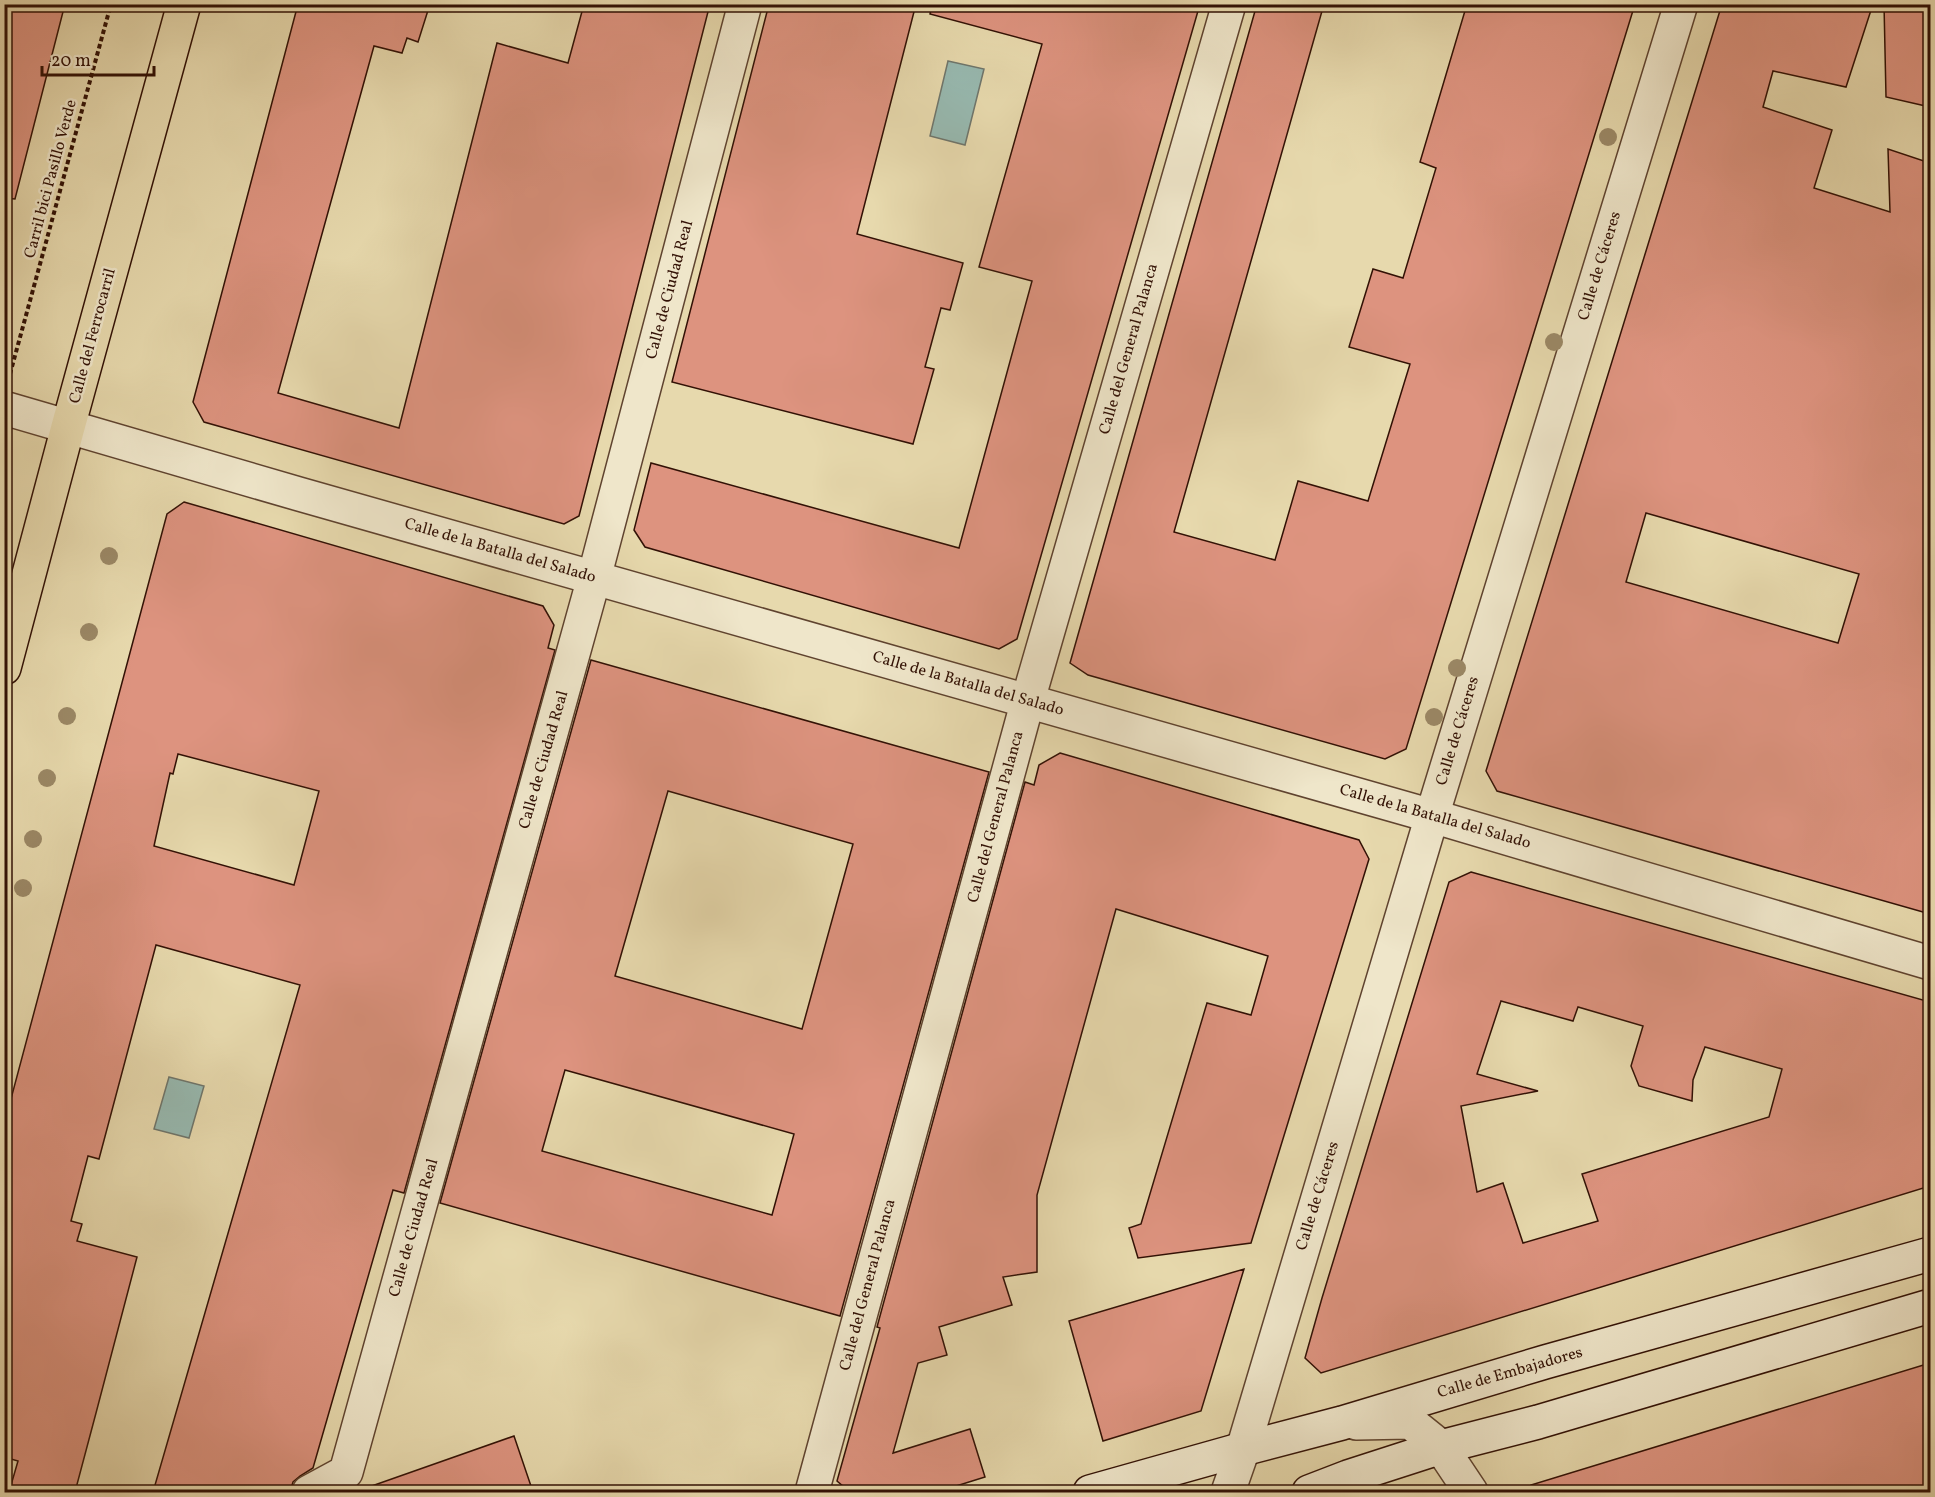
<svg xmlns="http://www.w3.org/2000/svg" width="1935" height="1497" viewBox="0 0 1935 1497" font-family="Vollkorn,serif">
	<rect width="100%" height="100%" fill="#e7d9ad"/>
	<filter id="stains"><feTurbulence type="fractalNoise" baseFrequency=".00333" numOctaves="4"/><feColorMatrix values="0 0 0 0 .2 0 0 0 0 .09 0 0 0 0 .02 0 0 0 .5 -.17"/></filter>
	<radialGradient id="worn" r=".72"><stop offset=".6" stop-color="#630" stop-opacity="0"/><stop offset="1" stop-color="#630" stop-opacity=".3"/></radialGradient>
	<g fill="#97b9b0" stroke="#6f766c" stroke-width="1.5">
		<path d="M 948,61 L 984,69 L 965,145 L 930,136 Z"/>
		<path d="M 169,1077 L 204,1086 L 189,1138 L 154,1129 Z"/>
	</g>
	<g fill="#dd937f" stroke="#321105" stroke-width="1.5" fill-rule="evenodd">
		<path d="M 4,4 L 65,4 L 15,199 L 4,198 Z"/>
		<path d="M 298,4 L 430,4 L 418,42 L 407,38 L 402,53 L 374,46 L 278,393 L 399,428 L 497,43 L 568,63 L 584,4 L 710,4 L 579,516 L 564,524 L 204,422 L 193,402 Z"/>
		<path d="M 769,4 L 916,4 L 857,234 L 963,263 L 950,310 L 941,308 L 925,367 L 934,369 L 913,444 L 672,382 Z"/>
		<path d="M 932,4 L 1200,4 L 1017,639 L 999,649 L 645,547 L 634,530 L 651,463 L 959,548 L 1032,281 L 979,267 L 1042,44 L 930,14 Z"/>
		<path d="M 1257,4 L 1324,4 L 1174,532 L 1275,560 L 1298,481 L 1368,501 L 1410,364 L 1349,347 L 1373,269 L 1403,278 L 1436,168 L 1420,162 L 1467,4 L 1635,4 L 1406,749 L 1385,759 L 1088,675 L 1070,663 Z"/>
		<path d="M 1722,4 L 1873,4 L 1846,87 L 1773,71 L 1763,107 L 1832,130 L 1814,188 L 1890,212 L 1888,149 L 1930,163 L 1930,914 L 1497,791 L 1486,771 ZM 1646,513 L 1859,574 L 1838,643 L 1626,582 Z"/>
		<path d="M 1884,4 L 1930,4 L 1930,107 L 1886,97 Z"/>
		<path d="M 184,502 L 543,606 L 554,625 L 548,648 L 555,650 L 404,1193 L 393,1190 L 313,1468 L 300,1476 L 293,1482 L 290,1492 L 153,1492 L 300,985 L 156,945 L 99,1159 L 88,1156 L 71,1221 L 82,1224 L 77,1241 L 137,1257 L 96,1413 L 75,1492 L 9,1492 L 18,1461 L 4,1457 L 4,1125 L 167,514 ZM 178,754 L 319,791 L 294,885 L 154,846 L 170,773 L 173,774 Z"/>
		<path d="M 591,660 L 989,772 L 840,1316 L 440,1203 ZM 668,791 L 853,844 L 802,1029 L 615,976 ZM 565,1070 L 794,1134 L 772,1215 L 542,1151 Z"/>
		<path d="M 1060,753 L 1359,840 L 1369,859 L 1251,1243 L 1138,1258 L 1129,1228 L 1141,1224 L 1207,1003 L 1251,1015 L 1268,956 L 1116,909 L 1037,1195 L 1037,1272 L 1003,1277 L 1012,1305 L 939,1327 L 947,1355 L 918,1363 L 893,1453 L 970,1429 L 985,1477 L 937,1492 L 850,1492 L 837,1481 L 880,1328 L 877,1327 L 1025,782 L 1034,785 L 1039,765 Z"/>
		<path d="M 1471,872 L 1930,1002 L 1930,1052 L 1924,1052 L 1928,1117 L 1930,1131 L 1930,1186 L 1321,1373 L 1305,1358 L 1322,1298 L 1449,882 ZM 1501,1001 L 1573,1021 L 1578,1007 L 1643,1026 L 1631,1066 L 1639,1086 L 1692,1101 L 1693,1080 L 1705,1047 L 1782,1069 L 1769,1117 L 1582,1174 L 1598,1221 L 1523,1243 L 1503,1183 L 1477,1192 L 1461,1106 L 1538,1091 L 1477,1074 Z"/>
		<path d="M 1244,1269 L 1201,1411 L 1103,1441 L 1069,1321 Z"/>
		<path d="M 1930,1363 L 1930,1492 L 1532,1492 L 1531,1485 Z"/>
		<path d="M 514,1436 L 533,1492 L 367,1492 L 366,1488 Z"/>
	</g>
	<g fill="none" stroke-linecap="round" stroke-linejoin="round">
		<defs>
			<g id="minor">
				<path d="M 4,408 L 299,494 L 1432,816 L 1930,963"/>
				<path d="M 309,1492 L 346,1472 L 594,578 L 745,4"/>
				<path d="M 812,1492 L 1028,700 L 1229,4"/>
				<path d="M 1228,1492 L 1243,1449 L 1432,816 L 1681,4"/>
			</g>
			<path id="tertiary" d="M 1356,1423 L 1410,1422 L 1441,1447 L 1471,1492"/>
			<g id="secondary">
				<path d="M 1090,1492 L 1243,1449 L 1342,1423 L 1545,1362 L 1930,1254"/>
				<path d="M 1309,1492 L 1348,1477 L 1441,1447 L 1538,1422 L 1930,1306"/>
			</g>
			<path id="primary" d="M 4,668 L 68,427 L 184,4"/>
		</defs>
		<use href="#minor" stroke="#5f432f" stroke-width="36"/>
		<use href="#tertiary" stroke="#5f432f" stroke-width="36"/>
		<use href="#secondary" stroke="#321105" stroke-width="36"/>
		<use href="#primary" stroke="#321105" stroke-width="36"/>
		<path stroke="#321105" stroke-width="4" stroke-dasharray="4.5 3" stroke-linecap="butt" d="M 10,374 L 111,4"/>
		<use href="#minor" stroke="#efe6ca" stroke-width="33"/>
		<use href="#tertiary" stroke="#efe6ca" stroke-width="33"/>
		<use href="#secondary" stroke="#efe6ca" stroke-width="33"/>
		<use href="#primary" stroke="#e7d9ad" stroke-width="33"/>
	</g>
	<g fill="#9b8866">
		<circle cx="1608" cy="137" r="9"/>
		<circle cx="1554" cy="342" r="9"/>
		<circle cx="109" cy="556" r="9"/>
		<circle cx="89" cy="632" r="9"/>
		<circle cx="1457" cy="668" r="9"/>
		<circle cx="67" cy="716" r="9"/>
		<circle cx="1434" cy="717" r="9"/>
		<circle cx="47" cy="778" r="9"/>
		<circle cx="33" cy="839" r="9"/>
		<circle cx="23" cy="888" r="9"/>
	</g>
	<g text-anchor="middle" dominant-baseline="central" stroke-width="5" stroke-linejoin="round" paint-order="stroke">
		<g font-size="16" fill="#321105" stroke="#efe6ca">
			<text transform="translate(51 179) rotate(-75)">Carril bici Pasillo Verde</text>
			<text transform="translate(1600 266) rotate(-73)">Calle de Cáceres</text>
			<text transform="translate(670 290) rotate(-75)">Calle de Ciudad Real</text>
			<text transform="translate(93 336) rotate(-75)">Calle del Ferrocarril</text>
			<text transform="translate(1129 349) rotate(-74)">Calle del General Palanca</text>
			<text transform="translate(500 551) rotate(16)">Calle de la Batalla del Salado</text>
			<text transform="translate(968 684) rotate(16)">Calle de la Batalla del Salado</text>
			<text transform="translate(1458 731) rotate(-73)">Calle de Cáceres</text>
			<text transform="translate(544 760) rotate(-74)">Calle de Ciudad Real</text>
			<text transform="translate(996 817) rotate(-75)">Calle del General Palanca</text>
			<text transform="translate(1435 817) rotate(16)">Calle de la Batalla del Salado</text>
			<text transform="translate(1318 1196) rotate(-73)">Calle de Cáceres</text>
			<text transform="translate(414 1228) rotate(-74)">Calle de Ciudad Real</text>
			<text transform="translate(868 1285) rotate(-75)">Calle del General Palanca</text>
			<text transform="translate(1510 1373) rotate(-16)">Calle de Embajadores</text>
		</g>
	</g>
	<rect width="1935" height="1497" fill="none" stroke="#e7d9ad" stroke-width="24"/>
	<rect x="6" y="6" width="1923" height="1485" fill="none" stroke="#321105" stroke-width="3"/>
	<rect x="12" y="12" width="1911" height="1473" fill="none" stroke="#321105" stroke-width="1.5"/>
	<path d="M42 66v9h112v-9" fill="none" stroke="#321105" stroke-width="3"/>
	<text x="51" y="66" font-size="18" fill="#321105" stroke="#efe6ca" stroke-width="4.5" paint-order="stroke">20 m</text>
	<rect width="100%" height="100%" filter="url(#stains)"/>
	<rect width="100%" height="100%" fill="url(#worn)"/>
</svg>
